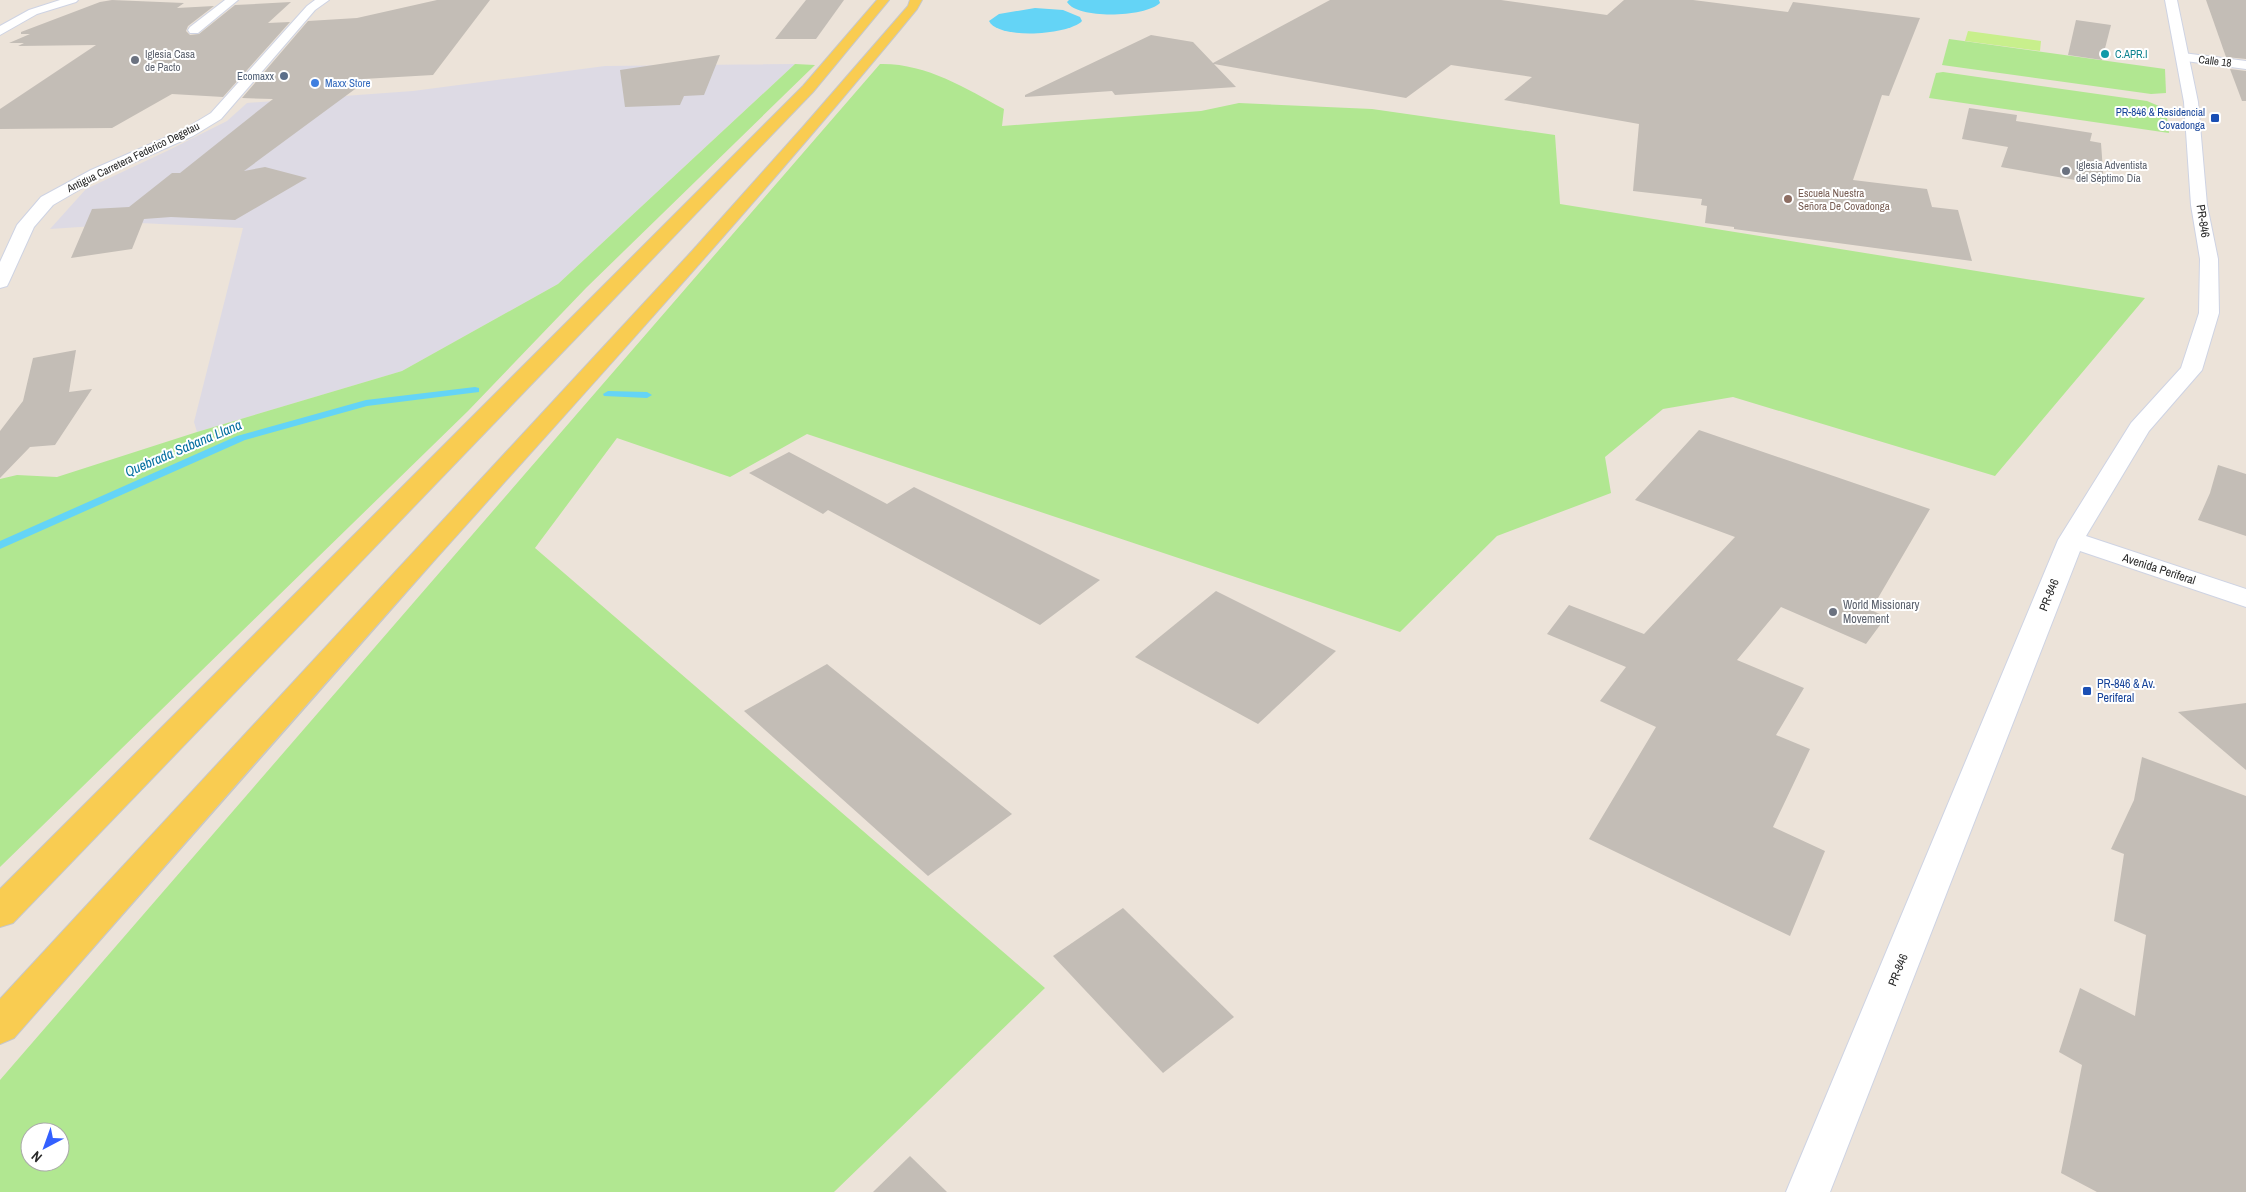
<svg xmlns="http://www.w3.org/2000/svg" width="2246" height="1192" viewBox="0 0 2246 1192" font-family="'Archivo Narrow',sans-serif">
	<rect width="100%" height="100%" fill="#ece3d9"/>
	<path fill="#dddae4" d="M 795,64 L 558,284 L 402,371 L 197,432 L 194,422 L 243,228 L 140,223 L 50,229 L 86,189 L 167,151 L 227,121 L 247,103 L 413,91 L 605,66 Z"/>
	<g fill="#b1e791" fill-rule="evenodd">
		<path d="M 1949,39 L 2165,69 L 2166,93 L 2151,94 L 1942,65 Z"/>
		<path d="M 795,64 L 815,65 L 586,288 L 468,411 L 0,867 L 0,479 L 17,475 L 57,477 L 197,432 L 402,371 L 558,284 Z"/>
		<path d="M 880,64 C 926,63 965,88 1004,109 L 1002,126 L 1201,111 L 1239,103 L 1372,109 L 1555,135 L 1560,204 L 2145,298 L 1995,476 L 1733,397 L 1663,409 L 1605,457 L 1611,493 L 1497,536 L 1400,632 L 807,434 L 730,477 L 617,438 L 535,548 L 1045,988 L 834,1192 L 0,1192 L 0,1080 ZM 30,1132 L 60,1132 L 60,1162 L 30,1162 Z"/>
		<path d="M 1943,72 L 2147,101 L 2166,109 L 2169,133 L 1929,98 L 1936,73 Z"/>
	</g>
	<path fill="#c8ef8c" d="M 1968,31 L 2041,41 L 2040,51 L 1965,41 Z"/>
	<g fill="#64d4f6">
		<path d="M 1069,0 L 1159,0 L 1160,3 C 1146,17 1078,20 1067,2 Z"/>
		<path d="M 1035,8 L 1063,10 L 1080,17 L 1082,21 C 1069,35 998,40 989,21 L 999,14 Z"/>
	</g>
	<g fill="none" stroke-linecap="round" stroke-linejoin="round">
		<g fill="#64d4f6" fill-rule="evenodd">
			<path d="M 475,387 L 479,388 L 479,392 L 367,406 L 245,440 L 0,549 L 0,541 L 237,436 L 366,400 Z"/>
			<path d="M 608,391 L 647,392 L 652,395 L 647,398 L 604,396 L 603,394 Z"/>
		</g>
	</g>
	<g fill="#c3bdb6">
		<path d="M 112,0 L 184,3 L 177,8 L 214,6 L 188,26 L 186,31 L 190,35 L 199,34 L 235,5 L 291,2 L 268,23 L 290,22 L 223,97 L 172,94 L 112,128 L 0,129 L 0,109 L 96,45 L 18,46 L 24,43 L 9,43 L 30,34 L 21,34 L 21,32 L 100,2 Z"/>
		<path d="M 437,0 L 490,0 L 433,75 L 363,79 L 366,81 L 244,171 L 265,167 L 307,178 L 235,220 L 171,217 L 144,219 L 132,249 L 71,258 L 92,209 L 129,207 L 172,173 L 180,173 L 273,99 L 242,98 L 308,21 L 357,18 Z"/>
		<path d="M 806,0 L 844,0 L 816,39 L 775,39 Z"/>
		<path d="M 1330,0 L 1501,0 L 1607,15 L 1624,0 L 1693,0 L 1788,12 L 1793,2 L 1920,18 L 1889,96 L 1882,95 L 1853,180 L 1927,189 L 1932,207 L 1958,210 L 1972,261 L 1734,229 L 1734,227 L 1705,223 L 1707,206 L 1701,205 L 1702,199 L 1633,191 L 1639,124 L 1504,100 L 1532,77 L 1451,65 L 1406,98 L 1214,64 L 1236,87 L 1115,95 L 1112,91 L 1025,97 L 1025,95 L 1151,35 L 1193,42 L 1213,63 Z"/>
		<path d="M 2206,0 L 2246,0 L 2246,59 L 2226,57 Z"/>
		<path d="M 2076,20 L 2111,25 L 2102,60 L 2068,55 Z"/>
		<path d="M 720,55 L 704,95 L 684,96 L 680,105 L 625,107 L 620,70 Z"/>
		<path d="M 2230,69 L 2246,71 L 2246,101 L 2242,101 Z"/>
		<path d="M 1969,108 L 2017,115 L 2016,121 L 2092,133 L 2090,141 L 2101,143 L 2104,185 L 2001,167 L 2008,147 L 1962,139 Z"/>
		<path d="M 76,350 L 69,392 L 92,389 L 55,445 L 30,447 L 0,478 L 0,431 L 23,401 L 33,358 Z"/>
		<path d="M 1699,430 L 1930,509 L 1871,610 L 1886,617 L 1866,644 L 1781,607 L 1737,660 L 1804,688 L 1776,735 L 1810,749 L 1773,827 L 1825,851 L 1790,936 L 1589,839 L 1656,727 L 1600,701 L 1626,667 L 1547,634 L 1569,605 L 1644,634 L 1735,537 L 1635,500 Z"/>
		<path d="M 789,452 L 887,504 L 914,487 L 1100,580 L 1040,625 L 828,510 L 823,514 L 749,473 Z"/>
		<path d="M 2218,465 L 2246,474 L 2246,536 L 2198,520 L 2210,493 Z"/>
		<path d="M 1216,591 L 1336,651 L 1258,724 L 1135,657 Z"/>
		<path d="M 827,664 L 1012,814 L 928,876 L 744,711 Z"/>
		<path d="M 2246,703 L 2246,770 L 2178,712 Z"/>
		<path d="M 2142,757 L 2246,796 L 2246,1192 L 2097,1192 L 2061,1173 L 2082,1065 L 2059,1052 L 2080,988 L 2135,1016 L 2146,935 L 2114,921 L 2124,854 L 2111,849 L 2134,800 Z"/>
		<path d="M 1123,908 L 1234,1017 L 1163,1073 L 1053,956 Z"/>
		<path d="M 910,1156 L 947,1192 L 873,1192 Z"/>
	</g>
	<g fill="none" stroke-linecap="round" stroke-linejoin="round">
		<defs>
			<g id="street">
				<path d="M 60,0 L 78,0 L 76,2 L 37,14 L 0,35 L 0,26 L 29,10 Z"/>
				<path d="M 225,0 L 238,0 L 198,33 L 190,33 L 188,30 L 190,27 Z"/>
				<path d="M 2183,53 L 2246,61 L 2246,69 L 2178,60 L 2177,57 Z"/>
			</g>
			<g id="secondary">
				<path d="M 315,0 L 329,0 L 315,10 L 221,119 L 193,136 L 103,176 L 53,205 L 34,227 L 9,282 L 7,286 L 0,288 L 0,262 L 17,225 L 41,197 L 91,170 L 183,130 L 211,113 L 307,6 Z"/>
				<path d="M 2165,0 L 2177,0 L 2198,102 L 2207,205 L 2218,259 L 2219,313 L 2202,370 L 2149,431 L 2086,536 L 2246,589 L 2246,607 L 2080,551 L 1830,1192 L 1786,1192 L 2058,540 L 2131,423 L 2181,368 L 2199,313 L 2200,259 L 2191,205 L 2184,102 Z"/>
			</g>
			<g id="primary">
				<path d="M 877,0 L 889,0 L 813,92 L 13,923 L 0,927 L 0,889 L 803,86 Z"/>
				<path d="M 910,0 L 922,0 L 917,9 C 761,199 596,380 432,563 C 291,721 153,880 14,1038 L 0,1044 L 0,999 L 693,250 L 802,128 L 908,6 Z"/>
			</g>
		</defs>
		<use href="#street" stroke="#ced3e3" stroke-width="2"/>
		<use href="#secondary" stroke="#ced3e3" stroke-width="2"/>
		<use href="#primary" stroke="#c7c7c7" stroke-width="2"/>
		<use href="#street" fill="#fff" fill-rule="evenodd"/>
		<use href="#secondary" fill="#fff" fill-rule="evenodd"/>
		<use href="#primary" fill="#f9cc51" fill-rule="evenodd"/>
	</g>
	<circle fill="#0f9aa8" stroke="#fff" stroke-width="2" cx="2105" cy="54" r="5"/>
	<g fill="#6b7280" stroke="#fff" stroke-width="2">
		<circle cx="135" cy="60" r="5"/>
		<circle cx="2066" cy="171" r="5"/>
		<circle cx="1833" cy="612" r="5"/>
	</g>
	<circle fill="#5c6f8a" stroke="#fff" stroke-width="2" cx="284" cy="76" r="5"/>
	<circle fill="#3f7fe0" stroke="#fff" stroke-width="2" cx="315" cy="83" r="5"/>
	<g fill="#1a4fb4" stroke="#fff" stroke-width="2">
		<rect x="2210" y="113" width="10" height="10" rx="2.5"/>
		<rect x="2082" y="686" width="10" height="10" rx="2.5"/>
	</g>
	<circle fill="#8d6e63" stroke="#fff" stroke-width="2" cx="1788" cy="199" r="5"/>
	<g text-anchor="middle" dominant-baseline="central" stroke-width="4" stroke-linejoin="round" paint-order="stroke">
		<g font-size="11" fill="#5b616d" stroke="#fff" text-anchor="start">
			<text x="145" y="54">Iglesia Casa<tspan x="145" dy="13">de Pacto</tspan></text>
			<text x="2076" y="165">Iglesia Adventista<tspan x="2076" dy="13">del Séptimo Día</tspan></text>
		</g>
		<g font-size="11" fill="#0d838f" stroke="#fff" text-anchor="start">
			<text x="2115" y="54">C.APR.I</text>
		</g>
		<g font-size="11" fill="#282828" stroke="#fff">
			<text transform="translate(2215 61) rotate(7)">Calle 18</text>
			<text transform="translate(133 157) rotate(-26)">Antigua Carretera Federico Degetau</text>
		</g>
		<g font-size="11" fill="#4e5e75" stroke="#fff" text-anchor="end">
			<text x="274" y="76">Ecomaxx</text>
		</g>
		<g font-size="11" fill="#366cbe" stroke="#fff" text-anchor="start">
			<text x="325" y="83">Maxx Store</text>
		</g>
		<g font-size="11" fill="#164399" stroke="#fff" text-anchor="end">
			<text x="2205" y="112">PR-846 &amp; Residencial<tspan x="2205" dy="13">Covadonga</tspan></text>
		</g>
		<g font-size="11" fill="#785e54" stroke="#fff" text-anchor="start">
			<text x="1798" y="193">Escuela Nuestra<tspan x="1798" dy="13">Señora De Covadonga</tspan></text>
		</g>
		<g font-size="12" fill="#282828" stroke="#fff">
			<text transform="translate(2203 221) rotate(81)">PR-846</text>
			<text transform="translate(2159 569) rotate(18)">Avenida Periferal</text>
			<text transform="translate(2049 595) rotate(-68)">PR-846</text>
			<text transform="translate(1898 970) rotate(-68)">PR-846</text>
		</g>
		<g font-size="12" fill="#5b616d" stroke="#fff" text-anchor="start">
			<text x="1843" y="605">World Missionary<tspan x="1843" dy="14">Movement</tspan></text>
		</g>
		<g font-size="12" fill="#164399" stroke="#fff" text-anchor="start">
			<text x="2097" y="684">PR-846 &amp; Av.<tspan x="2097" dy="14">Periferal</tspan></text>
		</g>
		<g font-size="14" font-style="italic" fill="#0570a0" stroke="#fff">
			<text transform="translate(183 448) rotate(-23)">Quebrada Sabana Llana</text>
		</g>
	</g>
	<g transform="translate(45 1147) rotate(221)"><circle r="24" fill="#ffffff" stroke="#a9a9a9"/>
	<path d="M0-4L9 19L0 12L-9 19Z" fill="#3360ff"/>
	<text y="-8" font-size="14" font-weight="bold" text-anchor="middle" fill="#282828">N</text>
	</g>
</svg>
